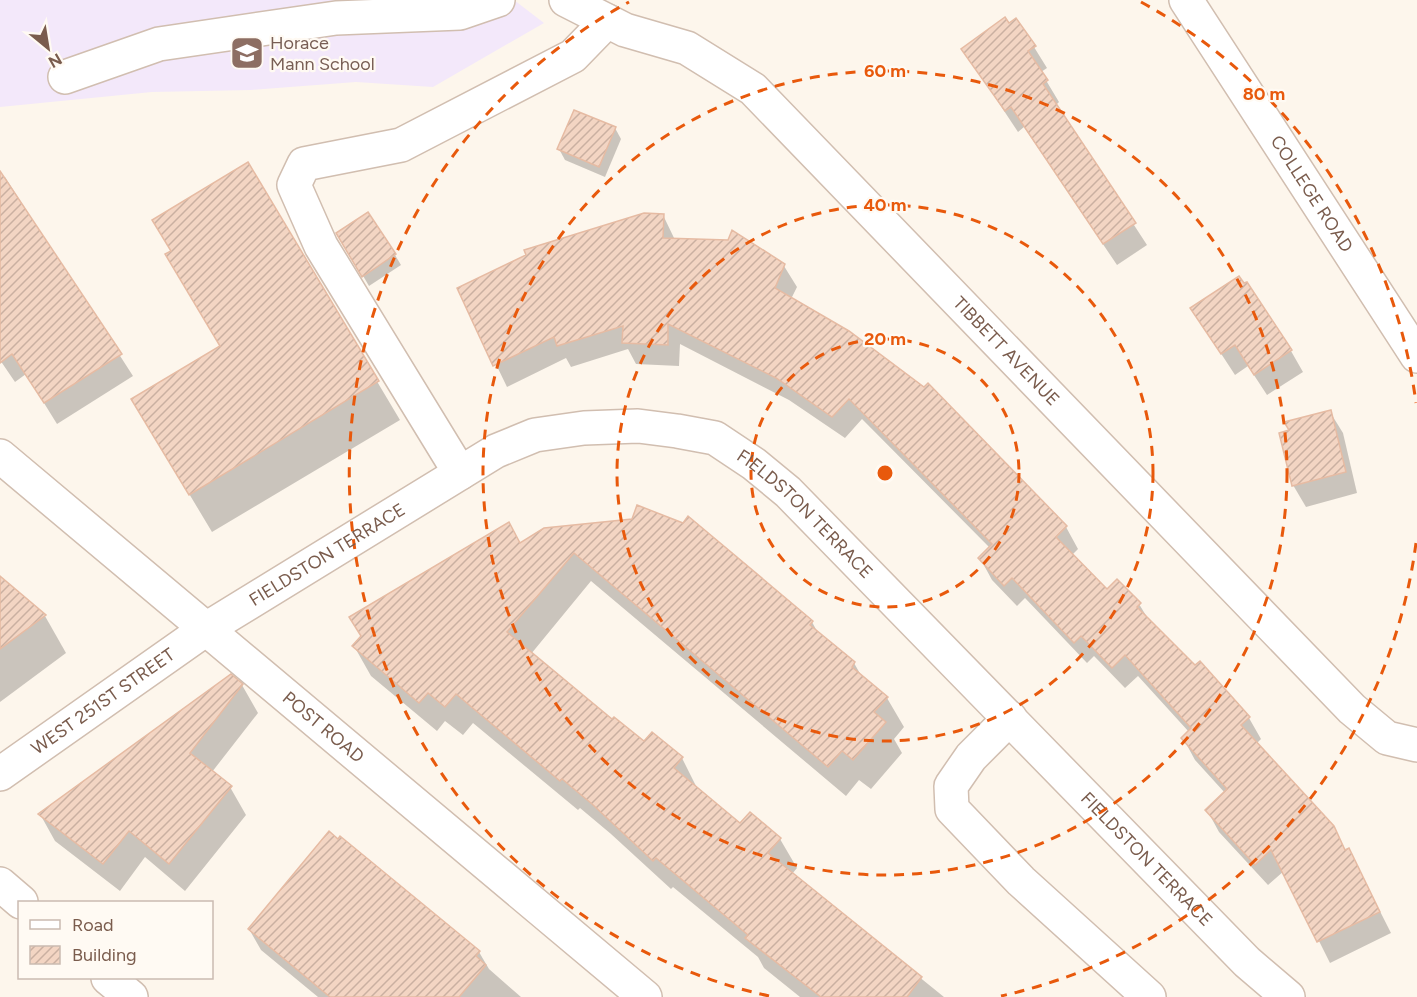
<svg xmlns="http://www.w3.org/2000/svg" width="1417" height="997" viewBox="0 0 1417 997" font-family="Figtree,sans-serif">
	<defs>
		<pattern id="building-hatch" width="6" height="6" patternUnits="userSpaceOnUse" patternTransform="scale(1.5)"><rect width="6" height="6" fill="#f3d5c3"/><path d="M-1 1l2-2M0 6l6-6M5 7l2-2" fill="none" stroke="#cab0a1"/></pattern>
	</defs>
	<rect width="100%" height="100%" fill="#fdf6ec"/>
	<path fill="#f3e8fa" d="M 0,0 L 514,0 L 544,23 L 433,87 L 356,82 L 251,90 L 152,92 L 0,107 Z"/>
	<g fill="#0003">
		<path d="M 1034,47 L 1047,68 L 1041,72 L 1059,102 L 1056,105 L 1147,245 L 1117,265 L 1024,127 L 1018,132 L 963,49 Z"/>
		<path d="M 615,128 L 621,139 L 605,177 L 565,160 L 559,149 Z"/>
		<path d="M 248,165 L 400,420 L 212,532 L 155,437 L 221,347 Z"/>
		<path d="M 5,177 L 133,376 L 57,424 L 26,374 L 15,382 L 0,360 L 0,180 Z"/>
		<path d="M 663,215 L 675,240 L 784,266 L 797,287 L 791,299 L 1066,527 L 1078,549 L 1072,555 L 1107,591 L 1139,604 L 1150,622 L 1249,718 L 1261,739 L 1256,744 L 1333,827 L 1346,851 L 1349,850 L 1391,933 L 1330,963 L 1284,871 L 1268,885 L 1219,832 L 1207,810 L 1225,793 L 1195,760 L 1183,738 L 1189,732 L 1138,676 L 1125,688 L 1094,656 L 1087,663 L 1025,598 L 1017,606 L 992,580 L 980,558 L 990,548 L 862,419 L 845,438 L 789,400 L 680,344 L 679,366 L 636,364 L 628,349 L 571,367 L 566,358 L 507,387 L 459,288 Z"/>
		<path d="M 338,233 L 395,255 L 401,265 L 369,286 Z"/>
		<path d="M 1192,309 L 1291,351 L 1303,372 L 1267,395 L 1248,366 L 1235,375 Z"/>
		<path d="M 1330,412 L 1343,433 L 1357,493 L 1306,507 L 1293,485 L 1291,431 Z"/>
		<path d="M 545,529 L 812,622 L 818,633 L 854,663 L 862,677 L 887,698 L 904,727 L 894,739 L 902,753 L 871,789 L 859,780 L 846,796 L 591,581 L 531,654 L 612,722 L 644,744 L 682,758 L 698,790 L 740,826 L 780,839 L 797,868 L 792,874 L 944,997 L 800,997 L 764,968 L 758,957 L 673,887 L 671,889 L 611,834 L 580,808 L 578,810 L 473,723 L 463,735 L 445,721 L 437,731 L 371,676 L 354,646 Z"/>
		<path d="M 0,578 L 45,616 L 66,653 L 0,702 Z"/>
		<path d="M 242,685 L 258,713 L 212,772 L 230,787 L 246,815 L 185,891 L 145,857 L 120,891 L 55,841 L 40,814 Z"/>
		<path d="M 249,929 L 479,952 L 489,969 L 521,997 L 318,997 L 261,950 Z"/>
	</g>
	<g fill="url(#building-hatch)" stroke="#e6bba3" stroke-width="1.5">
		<path d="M 1005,17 L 1009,23 L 1016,18 L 1036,46 L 1028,51 L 1048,80 L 1043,84 L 1136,223 L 1103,244 L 1011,107 L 1005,111 L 961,49 Z"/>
		<path d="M 574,110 L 616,127 L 599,167 L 557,149 Z"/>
		<path d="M 248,162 L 379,381 L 189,495 L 131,399 L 220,346 L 165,254 L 171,251 L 152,220 Z"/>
		<path d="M 0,171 L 122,354 L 44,403 L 12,354 L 0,363 Z"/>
		<path d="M 368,212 L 396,254 L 362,277 L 336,233 Z"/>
		<path d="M 644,213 L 664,214 L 663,238 L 728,240 L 732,230 L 785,264 L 775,288 L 849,331 L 924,387 L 928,383 L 1067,526 L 1056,537 L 1107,589 L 1117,579 L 1141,603 L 1137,607 L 1195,665 L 1200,661 L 1250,717 L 1241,725 L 1334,826 L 1345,850 L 1349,848 L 1380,912 L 1317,942 L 1271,850 L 1255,865 L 1205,810 L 1227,789 L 1181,738 L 1191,728 L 1125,655 L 1112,668 L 1081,636 L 1074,643 L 1012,578 L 1004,586 L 978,558 L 992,544 L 849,399 L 832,417 L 776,378 L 668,324 L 668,345 L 622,343 L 623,326 L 557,346 L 554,337 L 493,366 L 457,288 L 526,255 L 524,250 Z"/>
		<path d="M 1239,276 L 1244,283 L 1247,282 L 1292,350 L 1254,375 L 1235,345 L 1221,354 L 1190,308 Z"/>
		<path d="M 1331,410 L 1346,472 L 1292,486 L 1279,433 L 1289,430 L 1284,422 Z"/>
		<path d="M 637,505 L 683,523 L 688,516 L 813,621 L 810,625 L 855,662 L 852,667 L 888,697 L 874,712 L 886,722 L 853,760 L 842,751 L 828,767 L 574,553 L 507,632 L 612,719 L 614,717 L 644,741 L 652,732 L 683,757 L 674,768 L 740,823 L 750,812 L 781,838 L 768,853 L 922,977 L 907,997 L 821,997 L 745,938 L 748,935 L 656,858 L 653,861 L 592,804 L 562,779 L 560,781 L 456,694 L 445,707 L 428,693 L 419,703 L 352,646 L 361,636 L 349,617 L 509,522 L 520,543 L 544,528 L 632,519 Z"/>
		<path d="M 0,576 L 46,615 L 0,649 Z"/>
		<path d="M 231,674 L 243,684 L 190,753 L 232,786 L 169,864 L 129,831 L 103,864 L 38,814 Z"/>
		<path d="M 329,831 L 338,839 L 340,836 L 480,951 L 476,956 L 486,965 L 459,997 L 330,997 L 248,929 Z"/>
	</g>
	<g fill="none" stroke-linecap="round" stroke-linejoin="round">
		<defs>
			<g id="minor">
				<path id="s1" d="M 566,0 L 625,30 L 687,48 L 753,89 L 1352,709 L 1387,738 L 1417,745"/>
				<path id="s2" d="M 1186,0 L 1417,356"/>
				<path d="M 65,77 L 159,44 L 336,18 L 460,13 L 498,0"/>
				<path id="s3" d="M 0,456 L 645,997"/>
				<path d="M 460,473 L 321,246 L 294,185 L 304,164 L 401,145 L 573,56 L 607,21"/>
				<path d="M 1010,718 L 971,757 L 951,786 L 952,809 L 1021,881 L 1149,997"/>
				<path id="s4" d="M 0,774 L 206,629 L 496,451 L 535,435 L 584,428 L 638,426 L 677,431 L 715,438 L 754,464 L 788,492 L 1247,962 L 1288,997"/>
				<path d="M 0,884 L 21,902"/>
				<path d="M 108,978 L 131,997"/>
			</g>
		</defs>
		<use href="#minor" stroke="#d1beb0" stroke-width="36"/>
		<use href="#minor" stroke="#fff" stroke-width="33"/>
	</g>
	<g fill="none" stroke="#e8590c" stroke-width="3" stroke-dasharray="10 8">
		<circle cx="885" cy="473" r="134"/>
		<circle cx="885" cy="473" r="268"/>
		<circle cx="885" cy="473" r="402"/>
		<path d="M1416 543A536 536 0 0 1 1001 996M769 996A536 536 0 0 1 629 2M1141 2A536 536 0 0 1 1416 403"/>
	</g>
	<defs>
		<symbol id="school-square" viewBox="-11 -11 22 22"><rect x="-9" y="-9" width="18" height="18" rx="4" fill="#8d6e63" stroke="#fffaf3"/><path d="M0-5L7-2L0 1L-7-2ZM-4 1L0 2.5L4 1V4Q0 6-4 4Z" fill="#fff"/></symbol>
	</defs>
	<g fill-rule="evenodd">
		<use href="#school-square" x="228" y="34" width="38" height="38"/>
	</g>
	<g text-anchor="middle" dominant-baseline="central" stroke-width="4.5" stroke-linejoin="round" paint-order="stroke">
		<g font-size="18" fill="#785e54" stroke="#fffaf3" text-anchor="start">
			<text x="270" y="43">Horace<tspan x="270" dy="21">Mann School</tspan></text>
		</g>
		<g font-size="18" fill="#7a5c4d" stroke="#fffaf3">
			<text stroke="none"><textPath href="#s2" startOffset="231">COLLEGE ROAD</textPath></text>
			<text stroke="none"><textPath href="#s1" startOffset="573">TIBBETT AVENUE</textPath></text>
			<text stroke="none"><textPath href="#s4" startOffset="934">FIELDSTON TERRACE</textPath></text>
			<text stroke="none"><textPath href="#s4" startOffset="394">FIELDSTON TERRACE</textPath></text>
			<text stroke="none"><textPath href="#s4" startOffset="126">WEST 251ST STREET</textPath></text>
			<text stroke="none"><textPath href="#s3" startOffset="422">POST ROAD</textPath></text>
			<text stroke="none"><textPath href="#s4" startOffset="1420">FIELDSTON TERRACE</textPath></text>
		</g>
	</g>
	<circle cx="885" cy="473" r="9" fill="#e8590c" stroke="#fffaf3" stroke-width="3"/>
	<g font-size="18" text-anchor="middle" font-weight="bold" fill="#e8590c" stroke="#fffaf3" stroke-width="4.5" stroke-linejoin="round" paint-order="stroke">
		<text x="885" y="77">60 m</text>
		<text x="1264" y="100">80 m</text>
		<text x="885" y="211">40 m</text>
		<text x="885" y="345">20 m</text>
	</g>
	<rect x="18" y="901" width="195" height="78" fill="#fffaf3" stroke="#cabbb1" stroke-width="1.5"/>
	<rect x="30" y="920" width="30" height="9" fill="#ffffff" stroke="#cabbb1" stroke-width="1.5"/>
	<text x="72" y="931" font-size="18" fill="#7a5c4d">Road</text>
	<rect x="30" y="946" width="30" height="18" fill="url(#building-hatch)" stroke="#cabbb1" stroke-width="1.5"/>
	<text x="72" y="961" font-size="18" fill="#7a5c4d">Building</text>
	<g transform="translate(48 48) rotate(150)" stroke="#fffaf3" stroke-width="4.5" paint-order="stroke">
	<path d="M0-4.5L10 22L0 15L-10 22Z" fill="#7a5c4d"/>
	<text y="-9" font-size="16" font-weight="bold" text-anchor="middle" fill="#7a5c4d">N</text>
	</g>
</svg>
